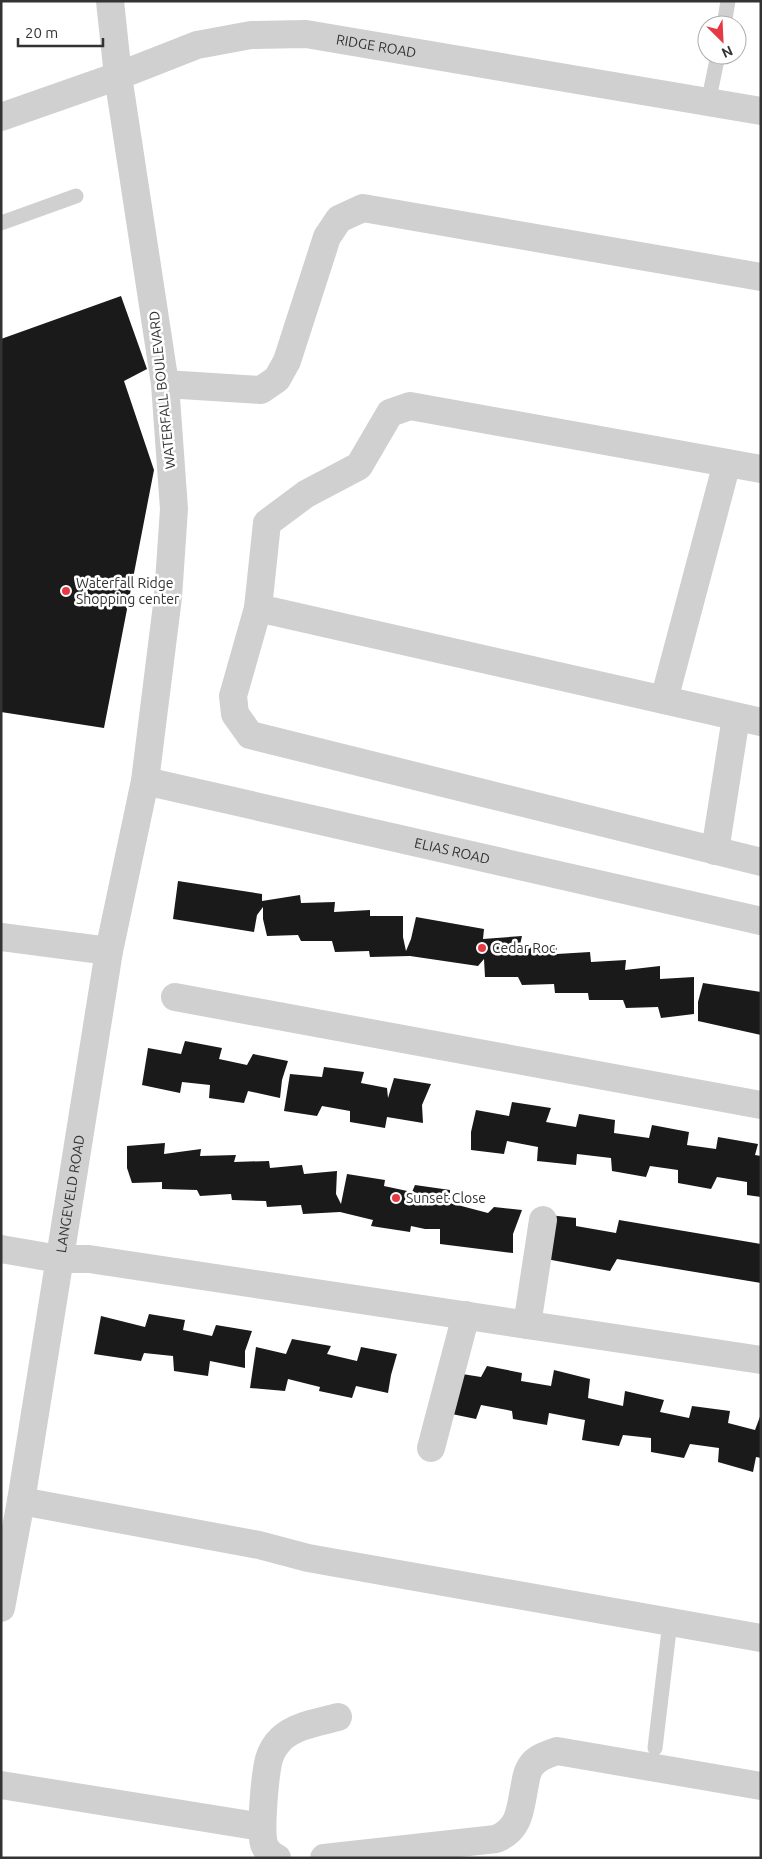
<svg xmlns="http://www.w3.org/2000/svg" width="762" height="1859" viewBox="0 0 762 1859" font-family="Ubuntu,sans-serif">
	<rect width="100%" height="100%" fill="#fff"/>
	<g fill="#1a1a1a">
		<path d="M 121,296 L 147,369 L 124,381 L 154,470 L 104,728 L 1,712 L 1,339 Z"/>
		<path d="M 178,881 L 262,894 L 262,901 L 300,895 L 301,903 L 335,902 L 334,912 L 370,910 L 370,916 L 403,916 L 403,937 L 406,951 L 411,939 L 416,917 L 484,929 L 483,939 L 522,936 L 520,945 L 557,945 L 557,954 L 590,952 L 591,962 L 626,960 L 625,970 L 660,966 L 660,979 L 694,977 L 694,1014 L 661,1018 L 658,1007 L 626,1008 L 623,1000 L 589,1000 L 588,993 L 555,993 L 554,984 L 522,985 L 518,977 L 485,977 L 484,959 L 478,966 L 410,956 L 370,957 L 369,951 L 335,952 L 332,941 L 301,941 L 298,935 L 267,936 L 263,919 L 263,907 L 257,915 L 254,932 L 173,919 Z"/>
		<path d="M 703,983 L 761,992 L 761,1035 L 698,1021 L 698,1002 Z"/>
		<path d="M 185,1041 L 222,1048 L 219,1059 L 247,1065 L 253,1054 L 288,1061 L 282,1080 L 280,1098 L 248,1091 L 244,1103 L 209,1098 L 210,1085 L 182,1082 L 180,1093 L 142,1085 L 148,1048 L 181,1054 Z"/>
		<path d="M 324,1067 L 364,1072 L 361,1083 L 387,1088 L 388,1098 L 394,1078 L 431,1084 L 422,1105 L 423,1123 L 387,1117 L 385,1128 L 350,1122 L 350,1111 L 322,1106 L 317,1116 L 284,1111 L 290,1074 L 322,1077 Z"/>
		<path d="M 512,1102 L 551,1108 L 546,1122 L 576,1127 L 579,1114 L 615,1120 L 614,1133 L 649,1138 L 652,1125 L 689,1132 L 687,1145 L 716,1149 L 718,1137 L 758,1144 L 755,1155 L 761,1156 L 761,1197 L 747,1195 L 747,1182 L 717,1177 L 711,1189 L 678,1183 L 678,1170 L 650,1166 L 646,1177 L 612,1171 L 611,1158 L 577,1154 L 576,1165 L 537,1161 L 538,1147 L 507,1141 L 504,1154 L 471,1150 L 471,1132 L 476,1110 L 509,1116 Z"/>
		<path d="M 165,1143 L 164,1154 L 201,1149 L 200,1156 L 236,1155 L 234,1162 L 269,1161 L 270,1168 L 302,1165 L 304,1174 L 337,1171 L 336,1194 L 341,1204 L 347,1174 L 385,1180 L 384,1186 L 412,1192 L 415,1185 L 450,1190 L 450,1203 L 488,1213 L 494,1207 L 522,1210 L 513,1234 L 513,1253 L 440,1244 L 440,1229 L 425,1229 L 411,1226 L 410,1232 L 371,1226 L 373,1220 L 340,1212 L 303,1214 L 301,1205 L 267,1207 L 266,1201 L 232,1200 L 231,1194 L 200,1196 L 197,1190 L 162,1189 L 162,1182 L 132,1183 L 127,1168 L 127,1146 Z"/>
		<path d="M 549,1215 L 576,1218 L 576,1226 L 616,1233 L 619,1220 L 761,1244 L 761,1283 L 617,1259 L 610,1271 L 541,1258 Z"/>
		<path d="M 149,1314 L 185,1320 L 183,1330 L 212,1336 L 216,1325 L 252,1331 L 245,1351 L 245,1368 L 210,1361 L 208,1376 L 174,1371 L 173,1356 L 144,1353 L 141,1361 L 94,1354 L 101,1316 L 145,1327 Z"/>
		<path d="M 292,1339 L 331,1346 L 327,1354 L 357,1361 L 361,1347 L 397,1354 L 391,1375 L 388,1393 L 356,1386 L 352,1398 L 319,1391 L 320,1387 L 288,1379 L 285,1391 L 250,1388 L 256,1347 L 286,1354 Z"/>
		<path d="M 487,1366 L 522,1373 L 521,1381 L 551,1386 L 554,1370 L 590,1379 L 588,1398 L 623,1406 L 625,1391 L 664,1400 L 660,1412 L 689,1418 L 692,1406 L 730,1411 L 728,1423 L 755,1430 L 761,1414 L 761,1458 L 756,1457 L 753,1472 L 718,1462 L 719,1448 L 690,1444 L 684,1458 L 651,1452 L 651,1438 L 623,1435 L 619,1446 L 582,1440 L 585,1420 L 549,1413 L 547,1425 L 513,1419 L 512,1411 L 481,1405 L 476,1419 L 447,1413 L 456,1373 L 481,1377 Z"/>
	</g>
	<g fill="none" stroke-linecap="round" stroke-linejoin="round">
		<g stroke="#d0d0d0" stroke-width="15">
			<path d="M 724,25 L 728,1"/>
			<path d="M 708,103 L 718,55"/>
			<path d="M 1,223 L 76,196"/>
			<path d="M 655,1748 L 670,1622"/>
		</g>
		<g stroke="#d0d0d0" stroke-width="28">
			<path id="s1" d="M 1,117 L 118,76 L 197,45 L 251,35 L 306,34 L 761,111"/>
			<path d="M 165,384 L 261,390 L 277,379 L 287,361 L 327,237 L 339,219 L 363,208 L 761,277"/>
			<path d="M 761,469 L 410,406 L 390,413 L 359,466 L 306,494 L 267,523 L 258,608 L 761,722"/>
			<path d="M 258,608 L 233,696 L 235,714 L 250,735 L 761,862"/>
			<path d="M 664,700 L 727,463"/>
			<path id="s2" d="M 145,781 L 761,921"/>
			<path d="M 715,851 L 736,717"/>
			<path d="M 1,937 L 109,951"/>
			<path d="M 175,997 L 761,1105"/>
			<path d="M 1,1249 L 59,1259 L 89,1259 L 761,1360"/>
			<path d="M 527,1325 L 543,1220"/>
			<path d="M 431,1448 L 466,1315"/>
			<path d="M 21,1501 L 259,1545 L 308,1558 L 761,1638"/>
			<path id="s3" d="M 1,1608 L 21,1501 L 109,951 L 145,781 L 168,597 L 174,509 L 165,384 L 118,76 L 110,1"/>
			<path d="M 1,1785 L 262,1827"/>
			<path d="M 277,1858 C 271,1855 266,1850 264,1844 C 260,1830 265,1774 269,1759 C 271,1752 276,1744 281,1739 C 295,1725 320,1722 338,1717"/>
			<path d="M 324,1858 L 496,1839 C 521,1829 520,1808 525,1784 C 526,1778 527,1771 531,1766 C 536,1758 548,1754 557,1751 L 761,1786"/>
		</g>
	</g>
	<g fill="#e63946" stroke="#fff" stroke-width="2">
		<circle cx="66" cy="591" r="5"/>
		<circle cx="482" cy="948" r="5"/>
		<circle cx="396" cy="1198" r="5"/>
	</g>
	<g text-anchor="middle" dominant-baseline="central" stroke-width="5" stroke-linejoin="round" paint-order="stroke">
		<g font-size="14" fill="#333" stroke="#fff">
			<text stroke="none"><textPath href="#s1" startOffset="390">RIDGE ROAD</textPath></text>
			<text transform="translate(162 390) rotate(-96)">WATERFALL BOULEVARD</text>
			<text stroke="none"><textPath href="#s2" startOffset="315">ELIAS ROAD</textPath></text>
			<text stroke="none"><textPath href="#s3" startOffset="420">LANGEVELD ROAD</textPath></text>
		</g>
		<g font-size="14" fill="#333" stroke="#fff" text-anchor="start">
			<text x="76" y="583">Waterfall Ridge<tspan x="76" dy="16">Shopping center</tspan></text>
			<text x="492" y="948">Cedar Roc</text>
			<text x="406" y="1198">Sunset Close</text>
		</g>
	</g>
	<rect width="762" height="1859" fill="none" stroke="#333333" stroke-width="5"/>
	<g transform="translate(722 40) rotate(156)"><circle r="24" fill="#ffffff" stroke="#adadad"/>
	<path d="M0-4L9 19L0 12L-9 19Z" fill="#e63946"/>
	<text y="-8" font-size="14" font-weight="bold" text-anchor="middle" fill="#333333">N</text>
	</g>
	<path d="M18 38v8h85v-8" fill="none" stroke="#333333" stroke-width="2.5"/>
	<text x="25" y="38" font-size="15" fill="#333333" stroke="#ffffff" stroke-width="4" paint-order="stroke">20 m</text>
</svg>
